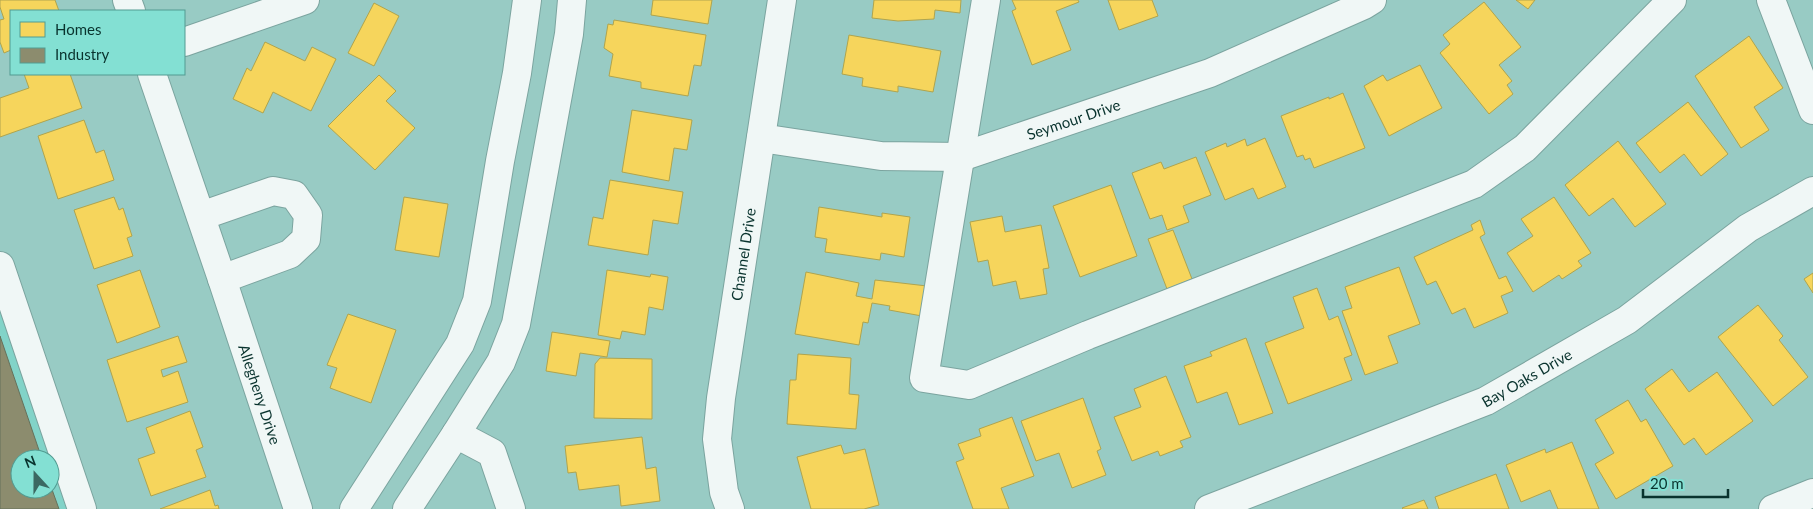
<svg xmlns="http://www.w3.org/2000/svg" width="1813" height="509" viewBox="0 0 1813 509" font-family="Lato,sans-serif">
	<rect width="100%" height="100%" fill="#98cbc4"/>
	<path fill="#82d3c8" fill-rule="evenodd" d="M 0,304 L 69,509 L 0,509 ZM 20,459 L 50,459 L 50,489 L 20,489 Z"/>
	<g fill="#f6d55c" stroke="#afa44e">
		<path d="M 0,0 L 55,0 L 59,11 L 11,11 L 11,50 L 4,53 L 0,42 L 0,20 L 4,19 L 0,7 Z"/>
		<path d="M 653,0 L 712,0 L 708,24 L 651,15 Z"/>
		<path d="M 874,0 L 961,0 L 960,13 L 935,10 L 934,19 L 898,21 L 872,18 Z"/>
		<path d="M 1012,0 L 1078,0 L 1079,2 L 1056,11 L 1071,50 L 1032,65 L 1012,11 L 1016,9 Z"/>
		<path d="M 1108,0 L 1152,0 L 1158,16 L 1119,30 Z"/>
		<path d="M 1516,0 L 1535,0 L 1528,9 Z"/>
		<path d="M 1484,2 L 1521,47 L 1499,65 L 1512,81 L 1507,85 L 1513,94 L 1489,114 L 1440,53 L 1450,44 L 1443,35 Z"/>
		<path d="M 374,3 L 399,16 L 374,66 L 348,53 Z"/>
		<path d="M 614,20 L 706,35 L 701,66 L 694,65 L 688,96 L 641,88 L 641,82 L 609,76 L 613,54 L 604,48 L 608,24 L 613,25 Z"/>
		<path d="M 849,35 L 941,51 L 933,92 L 898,86 L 898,92 L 862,86 L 863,78 L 842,74 Z"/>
		<path d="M 1749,36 L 1783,88 L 1754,107 L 1769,130 L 1741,148 L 1695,76 Z"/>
		<path d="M 265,42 L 305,61 L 312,47 L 336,59 L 311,111 L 273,92 L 263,113 L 233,99 L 247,68 L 251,71 Z"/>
		<path d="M 1420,65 L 1442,108 L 1389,136 L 1364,86 L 1383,75 L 1387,81 Z"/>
		<path d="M 24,74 L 70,74 L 82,108 L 0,137 L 0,98 L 29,88 Z"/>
		<path d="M 379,75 L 396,91 L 386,101 L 415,128 L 375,170 L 328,126 Z"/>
		<path d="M 1343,93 L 1365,148 L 1314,168 L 1310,158 L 1305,160 L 1303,155 L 1297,157 L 1281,116 L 1329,97 L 1329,99 Z"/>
		<path d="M 1688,102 L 1728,154 L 1701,176 L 1684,154 L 1660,173 L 1636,143 Z"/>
		<path d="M 632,110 L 692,120 L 687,150 L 674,148 L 669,181 L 622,172 Z"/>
		<path d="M 84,120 L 96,153 L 104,150 L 114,180 L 58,199 L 38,136 Z"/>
		<path d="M 1265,138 L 1286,187 L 1258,199 L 1253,188 L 1225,200 L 1205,152 L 1226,143 L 1227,147 L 1245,139 L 1247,146 Z"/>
		<path d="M 1618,141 L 1666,204 L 1635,227 L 1613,198 L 1589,216 L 1565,185 Z"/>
		<path d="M 1196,157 L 1211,195 L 1183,206 L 1189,222 L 1167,230 L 1162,215 L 1150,219 L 1132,173 L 1161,162 L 1164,169 Z"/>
		<path d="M 610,180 L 683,192 L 678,224 L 653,220 L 648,255 L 588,245 L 593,217 L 603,219 Z"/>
		<path d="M 1111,185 L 1137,256 L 1080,277 L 1053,206 Z"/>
		<path d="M 114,197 L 119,210 L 123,208 L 132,236 L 127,238 L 133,256 L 94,269 L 74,210 Z"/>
		<path d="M 404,197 L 448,204 L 439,257 L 395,250 Z"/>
		<path d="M 1554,197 L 1591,253 L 1578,261 L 1582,266 L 1562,279 L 1559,275 L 1533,292 L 1507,253 L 1533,236 L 1521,219 Z"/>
		<path d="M 819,207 L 882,217 L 882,213 L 910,217 L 904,257 L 881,253 L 880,260 L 825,252 L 827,239 L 815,237 Z"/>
		<path d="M 1002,216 L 1005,232 L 1041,225 L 1049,268 L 1043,269 L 1047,294 L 1020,299 L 1016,281 L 993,286 L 988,260 L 978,262 L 970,222 Z"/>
		<path d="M 1480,220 L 1485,234 L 1480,237 L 1499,279 L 1506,276 L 1513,291 L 1501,296 L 1508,313 L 1474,328 L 1465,308 L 1452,314 L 1436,281 L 1427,285 L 1414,257 L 1473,230 L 1471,225 Z"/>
		<path d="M 1173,230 L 1192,279 L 1167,289 L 1148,239 Z"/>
		<path d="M 1399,267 L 1420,324 L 1388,336 L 1398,363 L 1365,375 L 1342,311 L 1352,308 L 1345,287 Z"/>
		<path d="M 140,270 L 160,327 L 117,343 L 97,285 Z"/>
		<path d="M 607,270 L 650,277 L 651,274 L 668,277 L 663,310 L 649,307 L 645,335 L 622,331 L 620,339 L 598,335 Z"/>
		<path d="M 806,272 L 859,283 L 856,296 L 872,299 L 875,280 L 927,286 L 922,316 L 889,310 L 890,306 L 872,303 L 868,323 L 863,322 L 859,345 L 795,334 Z"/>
		<path d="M 1813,273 L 1813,293 L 1804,279 Z"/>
		<path d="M 1317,288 L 1329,320 L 1338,316 L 1352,355 L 1344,358 L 1352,380 L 1288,404 L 1265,343 L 1304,328 L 1293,297 Z"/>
		<path d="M 1758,305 L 1783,336 L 1779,340 L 1808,377 L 1773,406 L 1718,337 Z"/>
		<path d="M 348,314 L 396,330 L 371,403 L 330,388 L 337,368 L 327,365 Z"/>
		<path d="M 552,332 L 610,341 L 607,357 L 580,353 L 576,376 L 546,371 Z"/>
		<path d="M 178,336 L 187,362 L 161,370 L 163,377 L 178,371 L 188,402 L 127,422 L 107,360 Z"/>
		<path d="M 1246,338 L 1273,413 L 1239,425 L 1227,392 L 1197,403 L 1184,366 L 1212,356 L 1210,352 Z"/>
		<path d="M 798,354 L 851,358 L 849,394 L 859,395 L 856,429 L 787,424 L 790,380 L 796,380 Z"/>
		<path d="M 600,358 L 652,359 L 652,419 L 594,418 L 595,364 Z"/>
		<path d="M 1672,369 L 1689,392 L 1717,372 L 1753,421 L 1706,455 L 1694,438 L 1684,445 L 1645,389 Z"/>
		<path d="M 1166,376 L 1191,437 L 1180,441 L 1183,447 L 1160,456 L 1158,451 L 1132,461 L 1114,417 L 1141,407 L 1134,389 Z"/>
		<path d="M 1083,398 L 1101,449 L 1097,451 L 1106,475 L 1072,488 L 1059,453 L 1036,461 L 1021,421 Z"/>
		<path d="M 1628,400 L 1641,422 L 1646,419 L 1673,466 L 1616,499 L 1595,464 L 1614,453 L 1595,420 Z"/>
		<path d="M 190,411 L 203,447 L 196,450 L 206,477 L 151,496 L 138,459 L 155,453 L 146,428 Z"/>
		<path d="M 1012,417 L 1034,476 L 1001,488 L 1009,509 L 973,509 L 956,462 L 964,459 L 958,444 L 981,436 L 979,429 Z"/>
		<path d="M 642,437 L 646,469 L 656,467 L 660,501 L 621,506 L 619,485 L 579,490 L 576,472 L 568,473 L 565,446 Z"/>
		<path d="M 1572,442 L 1599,509 L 1558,509 L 1550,490 L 1521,502 L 1506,465 L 1545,449 L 1546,453 Z"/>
		<path d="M 841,445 L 844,454 L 865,449 L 879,505 L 864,509 L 811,509 L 797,457 Z"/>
		<path d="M 1496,474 L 1509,509 L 1439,509 L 1435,497 Z"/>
		<path d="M 210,490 L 215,506 L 218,505 L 219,509 L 160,509 Z"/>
		<path d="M 1424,500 L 1428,509 L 1403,509 L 1402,508 Z"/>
	</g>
	<path fill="#8c8c6e" stroke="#65715b" d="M 0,336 L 42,459 L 20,459 L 20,489 L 50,489 L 50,484 L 59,509 L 0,509 Z"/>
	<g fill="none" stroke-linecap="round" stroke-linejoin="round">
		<defs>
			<g id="minor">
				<path d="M 127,0 L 131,11"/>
				<path d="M 986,0 L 924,378 L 969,385 L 1088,335 L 1474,184 L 1525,148 L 1672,0"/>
				<path d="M 1771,0 L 1813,110"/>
				<path d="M 184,42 L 305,0"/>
				<path id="s1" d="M 152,74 L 222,279 L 298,509"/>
				<path id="s2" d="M 761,138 L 881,156 L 961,157 L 1210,73 L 1364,5 L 1372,0"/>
				<path d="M 201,216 L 273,191 L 294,195 L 308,215 L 306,239 L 290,254 L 222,279"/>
				<path d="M 0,266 L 82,509"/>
				<path d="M 456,434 L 501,362 L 516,324 L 569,34 L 572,0"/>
				<path d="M 354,509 L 460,344 L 477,301 L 500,161 L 517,73 L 527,0"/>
				<path d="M 407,509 L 456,434 L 492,453 L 511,509"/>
				<path id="s3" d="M 730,509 L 724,492 L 717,439 L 721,398 L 782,0"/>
				<path id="s4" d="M 1209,509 L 1486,401 L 1627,320 L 1748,228 L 1813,191"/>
				<path d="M 1773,509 L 1813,493"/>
			</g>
		</defs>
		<use href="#minor" stroke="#7ba49f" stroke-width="30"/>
		<use href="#minor" stroke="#f0f7f6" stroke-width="28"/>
	</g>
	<g text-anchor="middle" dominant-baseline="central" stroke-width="5" stroke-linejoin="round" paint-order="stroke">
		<g font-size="15" fill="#09332e" stroke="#83e0d3">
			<text stroke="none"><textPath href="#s2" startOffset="320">Seymour Drive</textPath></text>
			<text stroke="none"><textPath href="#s3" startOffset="258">Channel Drive</textPath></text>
			<text stroke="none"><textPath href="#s4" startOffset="344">Bay Oaks Drive</textPath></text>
			<text stroke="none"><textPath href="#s1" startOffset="338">Allegheny Drive</textPath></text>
		</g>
	</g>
	<rect x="10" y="10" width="175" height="65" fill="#83e0d3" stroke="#529b91"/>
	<rect x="20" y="22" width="25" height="15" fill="#f6d55c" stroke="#529b91"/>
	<text x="55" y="35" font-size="15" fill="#09332e">Homes</text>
	<rect x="20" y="48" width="25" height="15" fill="#8c8c6e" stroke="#529b91"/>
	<text x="55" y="60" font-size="15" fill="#09332e">Industry</text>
	<g transform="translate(35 474) rotate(339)"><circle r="24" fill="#83e0d3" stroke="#529b91"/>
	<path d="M0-4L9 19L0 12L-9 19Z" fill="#3b6862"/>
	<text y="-8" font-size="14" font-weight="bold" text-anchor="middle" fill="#09332e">N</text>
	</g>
	<path d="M1643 489v8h85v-8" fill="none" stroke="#09332e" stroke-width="2.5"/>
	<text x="1650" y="489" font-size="15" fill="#09332e" stroke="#83e0d3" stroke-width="4" paint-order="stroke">20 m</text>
</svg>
